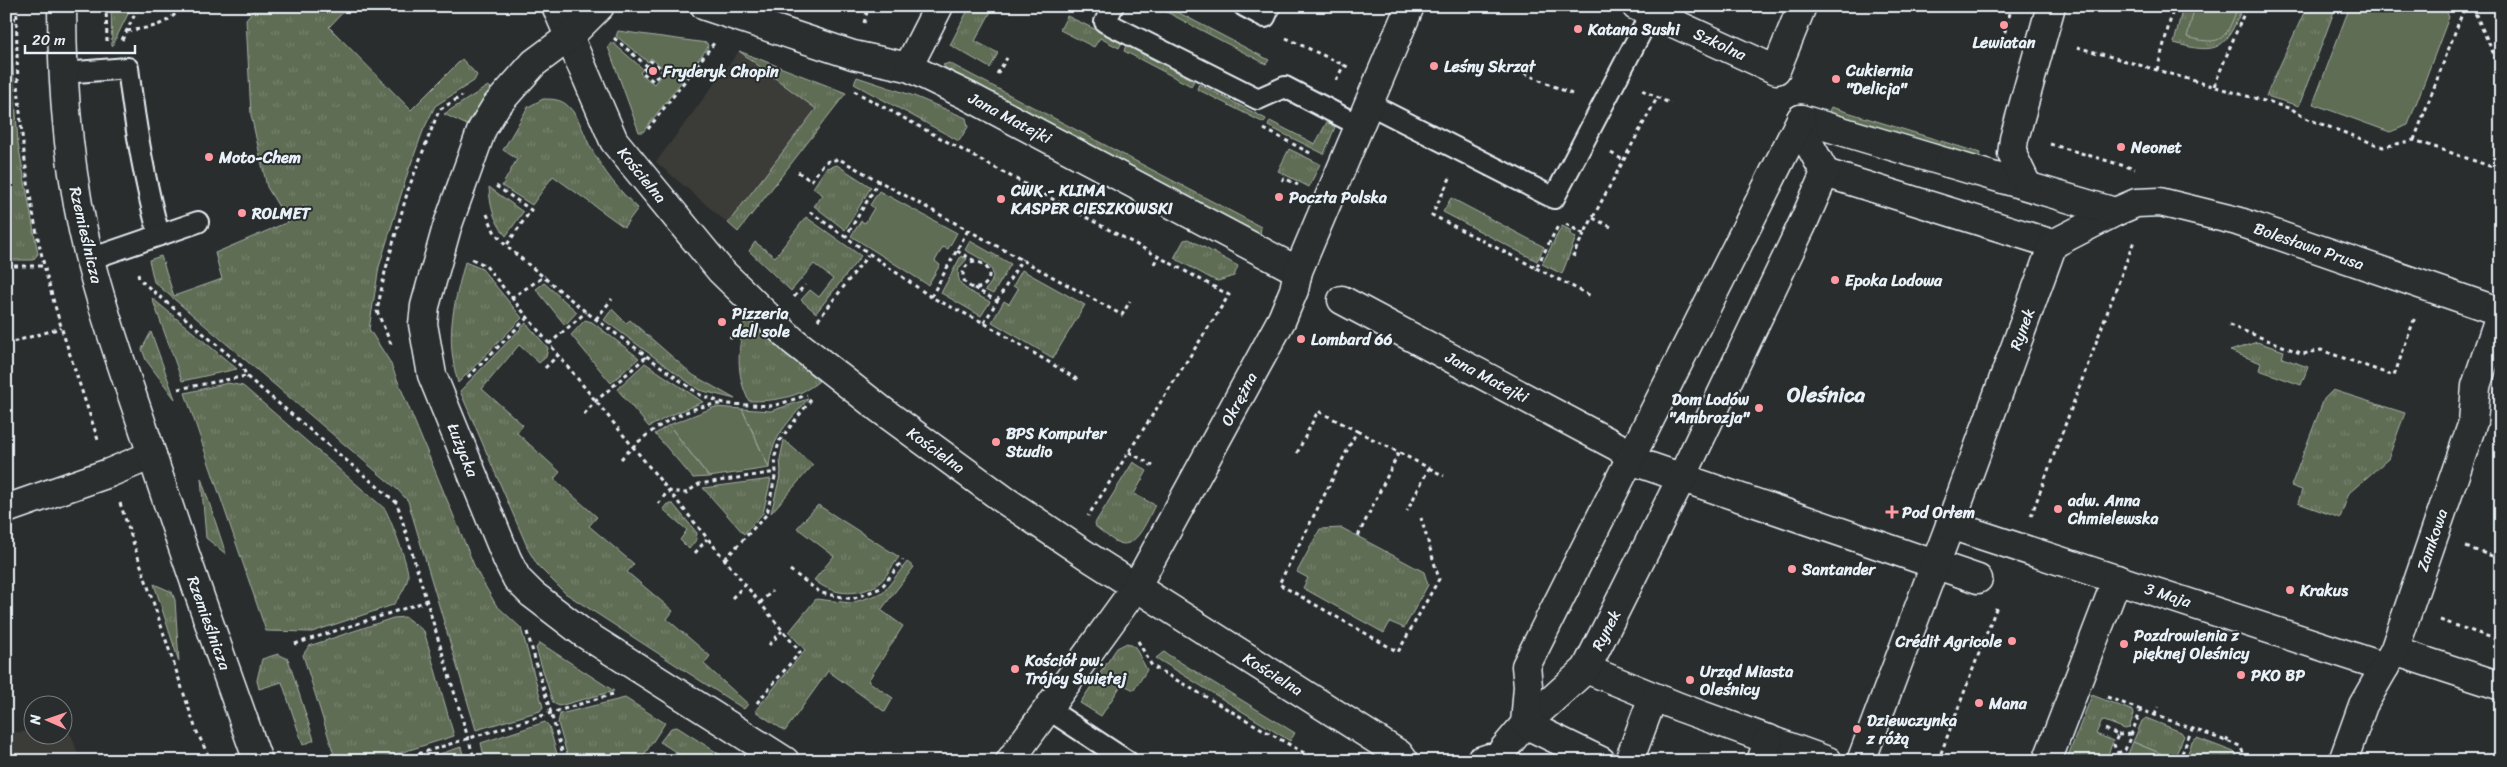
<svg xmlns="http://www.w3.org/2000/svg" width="2507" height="767" viewBox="0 0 2507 767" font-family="Sriracha,sans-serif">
	<defs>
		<pattern id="grass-tufts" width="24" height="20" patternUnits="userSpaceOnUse" patternTransform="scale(1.25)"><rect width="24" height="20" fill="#606d55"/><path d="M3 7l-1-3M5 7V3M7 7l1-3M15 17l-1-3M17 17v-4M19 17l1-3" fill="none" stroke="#77826e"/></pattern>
	</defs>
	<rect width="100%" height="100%" fill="#2a2d2e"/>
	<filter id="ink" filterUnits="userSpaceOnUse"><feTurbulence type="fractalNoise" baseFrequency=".02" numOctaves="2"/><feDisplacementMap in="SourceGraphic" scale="10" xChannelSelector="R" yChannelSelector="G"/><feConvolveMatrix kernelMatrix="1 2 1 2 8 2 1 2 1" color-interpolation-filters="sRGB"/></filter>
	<g filter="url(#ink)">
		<g fill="#3b3b37">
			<path d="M 739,51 L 846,93 L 738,232 L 656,162 Z"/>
			<path d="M 63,728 L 66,728 L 73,739 L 80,761 L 6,761 L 6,733 L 32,731 L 32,734 L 62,734 Z"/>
		</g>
		<g fill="url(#grass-tufts)" stroke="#a4afa6">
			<path d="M 111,6 L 132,6 L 112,46 Z"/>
			<path d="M 257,6 L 349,6 L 329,27 L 411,110 L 462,59 L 477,75 L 474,81 L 435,106 L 423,131 L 408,172 L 379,267 L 369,329 L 390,362 L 476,570 L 496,605 L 521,628 L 543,707 L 540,711 L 476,730 L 408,501 L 398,490 L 154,282 L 149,260 L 161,256 L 174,296 L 222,279 L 215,253 L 288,222 L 267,187 L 251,115 L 246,19 Z"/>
			<path d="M 970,6 L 994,6 L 975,41 L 998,53 L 990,68 L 950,45 Z"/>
			<path d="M 1155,6 L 1166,6 L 1269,60 L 1266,64 Z"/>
			<path d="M 2183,6 L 2243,6 C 2226,48 2220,56 2174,43 Z"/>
			<path d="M 2307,6 L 2336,6 L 2299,106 L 2266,96 Z"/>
			<path d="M 1067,16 L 1122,42 L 1119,48 L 1100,38 L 1094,47 L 1060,30 Z"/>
			<path d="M 11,38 L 18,143 L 38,254 L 33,260 L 6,260 L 6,39 Z"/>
			<path d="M 1126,45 L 1194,81 L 1191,86 L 1124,51 Z"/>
			<path d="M 739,51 L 846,93 L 738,232 L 728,223 L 816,109 Z"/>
			<path d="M 949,63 L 1261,227 L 1260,235 L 951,73 L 943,65 Z"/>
			<path d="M 857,77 L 914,96 L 966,118 L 968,127 L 959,141 L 854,84 Z"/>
			<path d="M 1199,84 L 1266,119 L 1264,123 L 1197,89 Z"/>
			<path d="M 488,86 L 491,88 L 467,125 L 444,114 Z"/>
			<path d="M 543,99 C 552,99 561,99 568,106 C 580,117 584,136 592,150 C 604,172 619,191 638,208 L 624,227 L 553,176 L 532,205 L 502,186 L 517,159 L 503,150 L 528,107 Z"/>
			<path d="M 1831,107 L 1980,153 L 1978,160 L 1828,113 Z"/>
			<path d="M 1270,121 L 1315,144 L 1327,122 L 1335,127 L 1324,154 L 1268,126 Z"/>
			<path d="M 1289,149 L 1320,164 L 1309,187 L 1278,171 Z"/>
			<path d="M 837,165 L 871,187 L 845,230 L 814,206 L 823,195 L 813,188 L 826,168 Z"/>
			<path d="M 489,187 L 523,212 L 506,236 C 494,221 490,207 489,187 Z"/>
			<path d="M 1451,198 L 1544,247 L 1537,261 L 1443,212 Z"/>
			<path d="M 806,217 L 861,256 L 816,313 L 801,300 L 810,290 L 819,297 L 833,279 L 814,264 L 791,291 L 749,251 L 755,242 L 775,257 Z"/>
			<path d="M 1562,226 L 1572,231 L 1570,234 L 1576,237 L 1562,274 L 1542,264 Z"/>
			<path d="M 1189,239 L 1238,266 L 1234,276 L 1218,281 L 1214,280 L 1174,258 L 1184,240 Z"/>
			<path d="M 970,241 L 1011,264 L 993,294 L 985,290 C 1006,270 980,258 965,250 Z"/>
			<path d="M 961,256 L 967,259 L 959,268 C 954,289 975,293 990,302 L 981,316 L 941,293 Z"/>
			<path d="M 465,262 L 482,269 L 522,318 L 458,383 C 445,336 453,308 465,262 Z"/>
			<path d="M 1022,270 L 1085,305 L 1053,358 L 992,322 L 1004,301 L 1009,304 L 1018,289 L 1013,286 Z"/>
			<path d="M 544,283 L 577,312 L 565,325 L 536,289 Z"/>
			<path d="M 152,298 L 237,369 L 182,381 Z"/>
			<path d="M 612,309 L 626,323 L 630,320 L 693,375 L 735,399 L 699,390 L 604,320 Z"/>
			<path d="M 745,319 L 819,381 C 799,398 774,401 749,401 C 735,374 738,347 745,319 Z"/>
			<path d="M 585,320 L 592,322 L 639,358 L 611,383 L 571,335 Z"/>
			<path d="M 526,323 L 548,348 L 546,357 L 539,363 L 519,345 L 482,389 L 523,425 L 517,433 L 560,472 L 554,479 L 597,517 L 589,526 L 634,564 L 627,572 L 673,611 L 667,619 L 710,656 L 704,664 L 748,704 L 744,709 L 565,593 L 538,566 L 529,551 L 460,391 Z"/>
			<path d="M 151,332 L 175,399 L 146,360 L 142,349 Z"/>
			<path d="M 2257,342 L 2284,351 L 2282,358 L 2308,367 L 2301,385 L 2259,370 L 2261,363 L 2230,351 Z"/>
			<path d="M 645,363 L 703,402 L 669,416 L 649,427 L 617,389 Z"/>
			<path d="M 228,383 L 243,386 L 385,509 C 391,520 409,566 408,577 C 406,588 399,598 393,605 L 312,632 L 266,631 L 185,393 Z"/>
			<path d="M 2333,390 L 2405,413 L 2388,459 L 2349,493 L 2340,518 L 2298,503 L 2302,490 L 2291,486 L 2324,399 Z"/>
			<path d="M 808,399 C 789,422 771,437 769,468 L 742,409 L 771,411 Z"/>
			<path d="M 669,425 L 709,477 L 693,478 L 655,434 Z"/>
			<path d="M 784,440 L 813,465 L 771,513 L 781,472 L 780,459 Z"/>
			<path d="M 1133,462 L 1147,471 L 1134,494 L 1155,505 C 1149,516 1137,550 1119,543 C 1111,540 1103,532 1096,527 L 1095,523 Z"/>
			<path d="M 201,478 L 226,554 L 206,538 Z"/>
			<path d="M 771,479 L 763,513 L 744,534 L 703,488 Z"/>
			<path d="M 667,504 L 673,504 L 697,533 L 696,540 L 689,549 L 680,540 L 687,530 L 663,509 Z"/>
			<path d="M 818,505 L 899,557 C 893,565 885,579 877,585 C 856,597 832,595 814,580 L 834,556 L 797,528 Z"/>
			<path d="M 1342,528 L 1424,572 L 1428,585 L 1404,628 L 1390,622 L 1384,633 L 1303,588 L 1308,578 L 1297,572 L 1320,529 Z"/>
			<path d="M 907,562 L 914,567 L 881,610 L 903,626 L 868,681 L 893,698 L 885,712 L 828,671 L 785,731 L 755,711 L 805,650 L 789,632 L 816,599 L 851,603 L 883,593 Z"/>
			<path d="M 154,584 L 172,592 L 175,600 L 179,662 Z"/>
			<path d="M 405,617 L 424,631 L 454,736 L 374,761 L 336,761 L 303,655 L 309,646 L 393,618 Z"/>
			<path d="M 540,643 L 614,691 L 559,706 L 553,703 L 536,648 Z"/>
			<path d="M 1127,643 L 1135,647 L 1147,670 L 1134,690 L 1122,684 L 1101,716 L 1080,703 L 1117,648 Z"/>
			<path d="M 1164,652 L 1167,654 L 1295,733 L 1290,741 L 1156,658 Z"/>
			<path d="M 278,654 L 288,659 L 314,740 L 303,745 L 282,682 L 259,689 L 257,680 L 262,659 Z"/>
			<path d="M 2092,695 L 2133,711 L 2134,714 L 2129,728 L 2125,729 L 2102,720 L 2096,734 L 2113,741 L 2106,761 L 2066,761 Z"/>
			<path d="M 625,698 L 665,723 L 640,761 L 569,761 L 558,723 L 560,714 Z"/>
			<path d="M 2146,718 L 2181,732 L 2184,736 L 2174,759 L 2133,742 L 2142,721 Z"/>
			<path d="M 545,722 L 549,726 L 559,761 L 485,761 L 481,743 Z"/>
			<path d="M 677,727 L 730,761 L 690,761 L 660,742 L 671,728 Z"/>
			<path d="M 2197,738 L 2234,752 L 2240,761 L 2185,761 L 2192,742 Z"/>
			<path d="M 461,747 L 465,761 L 418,761 Z"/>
		</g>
		<g fill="#606d55" stroke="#a4afa6">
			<path d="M 2195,6 L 2238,6 C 2226,39 2223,47 2187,37 Z"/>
			<path d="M 2350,6 L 2444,6 L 2449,17 L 2408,125 L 2390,132 L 2313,104 Z"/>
			<path d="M 618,31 L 707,43 L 708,47 L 643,132 L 639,132 L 608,47 L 612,42 L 643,69 L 640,73 L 654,84 L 665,70 L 651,58 L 648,62 L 616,36 Z"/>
			<path d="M 879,191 L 957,233 L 948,249 L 943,247 L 935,261 L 940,265 L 928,285 L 851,236 L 861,221 L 865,223 L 874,208 L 870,205 Z"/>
			<path d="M 715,407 L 742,409 L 769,468 L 709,477 L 669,425 Z"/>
			<path d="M 2133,742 L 2174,759 L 2179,761 L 2125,761 Z"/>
		</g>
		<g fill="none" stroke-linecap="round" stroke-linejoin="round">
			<defs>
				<g id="service">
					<path d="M 1113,6 L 1105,22 L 1258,99 L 1285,87 L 1360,126"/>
					<path d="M 1244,6 L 1265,17 L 1270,6"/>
					<path d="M 63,73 L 128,68 C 135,125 144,180 159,235"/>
					<path d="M 1369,104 L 1554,198 L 1651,13"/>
					<path d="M 90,259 L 198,222"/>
					<path d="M 1048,709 L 1127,761"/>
				</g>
				<g id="pedestrian">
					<path d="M 1801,119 L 1948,163"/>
					<path d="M 1825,173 L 2053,244"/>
					<path d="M 1342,300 L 1618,447 L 1642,464 L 1978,579"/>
					<path d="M 1586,669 L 1679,707 L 1828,761"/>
					<path d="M 1500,760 L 1503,750 L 1525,724 L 1586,669 L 1682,477 L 1804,221 L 1825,173 L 1807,140 L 1801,119"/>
					<path d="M 1601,761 L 1525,724 L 1528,686 L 1526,666 L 1801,119"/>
					<path d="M 1629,761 L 1653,697"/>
					<path d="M 1761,761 L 1769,739"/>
					<path d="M 1861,761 L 1950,525 L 2053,244 L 2115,212"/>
				</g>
				<g id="minor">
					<path d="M 556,6 L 614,141 L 721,271 L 792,340 L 880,409 L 1003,499 L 1092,559 L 1399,754 L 1404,761"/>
					<path d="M 600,6 L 569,37 L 534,63 L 496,106 L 482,129 L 447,227 L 425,306 L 423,324 L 432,375 L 507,559 L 517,579 L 532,594 L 583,633 L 785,761"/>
					<path d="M 705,6 L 853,55 L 908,67 L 968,96 L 1298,271"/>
					<path d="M 1636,6 L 1776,70 L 1802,6"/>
					<path d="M 908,67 L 939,6"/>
					<path d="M 1948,163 L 2115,212 L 2136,203 L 2160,202 L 2237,221 L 2501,312"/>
					<path d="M 2027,185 L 2012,154 L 2014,139 L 2051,6"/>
					<path d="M 6,509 L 109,473 L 152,455"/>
					<path d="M 1950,525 L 2385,667"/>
					<path d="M 2394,651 L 2501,686"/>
					<path d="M 1010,761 L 1136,587 L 1282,319 L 1294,290 L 1298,271 L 1410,6"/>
					<path d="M 1480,761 L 1489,758 L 1504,761"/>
					<path d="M 2047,761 L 2117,579"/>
					<path d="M 2343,761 L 2363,705 L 2394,651 L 2473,422 L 2476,386 L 2501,312"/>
				</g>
				<path id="tertiary" d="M 62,6 C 62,91 69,178 90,260 C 107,327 131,390 152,455 C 185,558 222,659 258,761"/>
			</defs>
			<use href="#service" stroke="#e8f1f8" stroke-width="24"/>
			<use href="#pedestrian" stroke="#e8f1f8" stroke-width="31"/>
			<use href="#minor" stroke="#e8f1f8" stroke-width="31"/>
			<use href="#tertiary" stroke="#e8f1f8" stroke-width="31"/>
			<g stroke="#e8f1f8" stroke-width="3" stroke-dasharray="4 4" stroke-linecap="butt">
				<path d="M 17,6 C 15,92 24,182 44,265 C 59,326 80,384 99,443"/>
				<path d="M 106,6 L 107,41"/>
				<path d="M 662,6 L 673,10"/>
				<path d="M 1072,6 L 1080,10"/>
				<path d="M 2472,6 L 2501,70"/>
				<path d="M 6,19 L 16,19"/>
				<path d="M 864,23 L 867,12"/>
				<path d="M 127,31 C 153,27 165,27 183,6"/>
				<path d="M 614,38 L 647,66 L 651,61 L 663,70 L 653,81 L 642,72 L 647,66"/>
				<path d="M 1286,38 L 1348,67"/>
				<path d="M 122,40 L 139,6"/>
				<path d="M 2008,43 L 2002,42 L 2012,6"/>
				<path d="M 2077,47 L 2292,109 L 2305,118 L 2383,147 L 2414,140 L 2501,170"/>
				<path d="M 1517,70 L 1574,95"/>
				<path d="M 2157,70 L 2174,6"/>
				<path d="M 997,74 L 1007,58"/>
				<path d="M 1336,80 L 1344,65"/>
				<path d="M 2214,86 L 2247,6"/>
				<path d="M 1642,90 L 1671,104"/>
				<path d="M 854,91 L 1229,295 L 1088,516"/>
				<path d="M 648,129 L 714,43"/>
				<path d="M 1264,129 L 1312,154"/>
				<path d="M 2414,140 L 2465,6"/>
				<path d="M 2050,144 L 2135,169"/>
				<path d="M 1611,153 L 1623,160"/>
				<path d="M 798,172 L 811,181 L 825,162 L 839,159 L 1122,315 L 1130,301"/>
				<path d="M 1450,178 L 1432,215 L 1536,268 L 1558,226"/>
				<path d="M 1282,181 L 1284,178 L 1298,185"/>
				<path d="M 496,186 L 531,210 L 506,246"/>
				<path d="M 810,212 L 931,297 L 984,323 L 1080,381"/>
				<path d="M 487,214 L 494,231 L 506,246 L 586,312 L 700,395 L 727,404 L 773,406 L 807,395"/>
				<path d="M 1593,218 L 1611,227"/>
				<path d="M 1566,224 L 1584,234 L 1657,98"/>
				<path d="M 845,238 L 879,181"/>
				<path d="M 957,251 L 975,261"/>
				<path d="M 1576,256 L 1573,255 L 1584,234"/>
				<path d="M 472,259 L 485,265 L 800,652 L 756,704"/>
				<circle cx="976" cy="275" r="13"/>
				<path d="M 1154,264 L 1158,256"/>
				<path d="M 6,266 L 44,266"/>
				<path d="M 1536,268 L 1591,296"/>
				<path d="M 138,274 L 139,279 L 243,367 L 246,376 L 397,503 L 475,761"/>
				<path d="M 974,288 L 997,301 L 984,323"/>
				<path d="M 794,297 L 805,285"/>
				<path d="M 931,297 L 968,230"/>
				<path d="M 511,298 L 545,276"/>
				<path d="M 997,301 L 1022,259"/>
				<path d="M 596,319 L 612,299"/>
				<path d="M 818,320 L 868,255"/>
				<path d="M 2229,325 L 2303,354 L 2321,350 L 2394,376 L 2415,317"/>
				<path d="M 730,339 L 735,331"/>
				<path d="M 6,344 L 61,328"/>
				<path d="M 391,344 L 377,311 L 385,272 L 408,190 L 439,110 L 462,96"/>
				<path d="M 549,344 L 586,312"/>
				<path d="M 545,368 L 558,355"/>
				<path d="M 468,377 L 527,318"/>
				<path d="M 178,389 L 246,376"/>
				<path d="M 584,414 L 596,401 L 646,357"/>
				<path d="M 1357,431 L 1429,468 L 1407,511"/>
				<path d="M 1129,452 L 1153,466"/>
				<path d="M 1297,453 L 1318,411 L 1357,431 L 1279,584 L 1398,652 L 1439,579 L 1421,518"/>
				<path d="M 621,459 C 645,432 686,404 723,404"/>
				<path d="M 1429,468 L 1444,476"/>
				<path d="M 120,503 L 196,730 L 211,761"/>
				<path d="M 658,504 L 668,491 L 686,493 L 699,484 L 776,472"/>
				<path d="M 2031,516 L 2134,241"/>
				<path d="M 1358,536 L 1399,452"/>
				<path d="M 2466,547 L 2501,559"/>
				<path d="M 695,553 L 707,539"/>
				<path d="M 725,559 L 767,514 L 776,472 L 775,456 L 780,440 L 813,397"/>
				<path d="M 790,570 L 821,593 L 852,599 L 881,588 L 903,560"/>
				<path d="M 732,598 L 745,585"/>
				<path d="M 760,603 L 772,591"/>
				<path d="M 2440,620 L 2501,641"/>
				<path d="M 527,632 L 565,761"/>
				<path d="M 1138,641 L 1152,666 L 1318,761"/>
				<path d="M 295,644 L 427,601"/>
				<path d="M 769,645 L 782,631"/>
				<path d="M 2107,697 L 2141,710"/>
				<path d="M 2155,715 L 2158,707"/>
				<path d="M 2105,729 L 2118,735 L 2114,745 L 2118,753"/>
				<path d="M 2118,735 L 2131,734"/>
				<path d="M 2226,741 L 2230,734"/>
				<path d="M 395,761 L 616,693"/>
				<path d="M 1330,761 L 1339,754"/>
				<path d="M 1938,761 L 1997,606"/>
				<path d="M 2115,761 L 2118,753 L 2125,750 L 2141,710 L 2240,746 L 2247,761"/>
				<path d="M 2179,761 L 2192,729"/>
				<path d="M 2257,761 L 2261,759"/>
			</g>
			<use href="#service" stroke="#2a2d2e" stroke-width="20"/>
			<use href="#pedestrian" stroke="#2a2d2e" stroke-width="28"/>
			<use href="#minor" stroke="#2a2d2e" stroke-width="28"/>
			<use href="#tertiary" stroke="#2a2d2e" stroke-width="28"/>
		</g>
	</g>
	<g fill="#ff9aa2" stroke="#2a2d2e" stroke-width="2">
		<circle cx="2004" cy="25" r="5"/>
		<circle cx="1578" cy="29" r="5"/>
		<circle cx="1434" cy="66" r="5"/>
		<circle cx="653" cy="71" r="5"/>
		<circle cx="1836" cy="79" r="5"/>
		<circle cx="2121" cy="147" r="5"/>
		<circle cx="209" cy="157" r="5"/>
		<circle cx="1279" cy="197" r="5"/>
		<circle cx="1001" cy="199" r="5"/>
		<circle cx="242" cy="213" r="5"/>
		<circle cx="1835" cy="280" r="5"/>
		<circle cx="722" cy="322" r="5"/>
		<circle cx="1301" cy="339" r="5"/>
		<circle cx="1759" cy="408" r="5"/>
		<circle cx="996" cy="442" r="5"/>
		<circle cx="2058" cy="509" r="5"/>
		<path d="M1889.5 504.5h5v5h5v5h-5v5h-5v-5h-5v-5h5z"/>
		<circle cx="1792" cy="569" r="5"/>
		<circle cx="2290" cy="590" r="5"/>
		<circle cx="2012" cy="641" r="5"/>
		<circle cx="2124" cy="644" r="5"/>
		<circle cx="1015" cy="669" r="5"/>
		<circle cx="2241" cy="675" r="5"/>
		<circle cx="1690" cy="680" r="5"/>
		<circle cx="1979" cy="703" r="5"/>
		<circle cx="1857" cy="729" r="5"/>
	</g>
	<g text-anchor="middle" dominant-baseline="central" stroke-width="4" stroke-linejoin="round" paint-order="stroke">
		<g font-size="16" font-weight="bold" fill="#e8f1f8" stroke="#2a2d2e" text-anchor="start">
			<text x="1588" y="29">Katana Sushi</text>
			<text x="2004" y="42" text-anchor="middle">Lewiatan</text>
			<text x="1444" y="66">Leśny Skrzat</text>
			<text x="1846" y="70">Cukiernia<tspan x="1846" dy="18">"Delicja"</tspan></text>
			<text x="663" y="71">Fryderyk Chopin</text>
			<text x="2131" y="147">Neonet</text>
			<text x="219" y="157">Moto-Chem</text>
			<text x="1011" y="190">CWK - KLIMA<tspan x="1011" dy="18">KASPER CIESZKOWSKI</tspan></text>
			<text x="1289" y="197">Poczta Polska</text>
			<text x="252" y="213">ROLMET</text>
			<text x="1845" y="280">Epoka Lodowa</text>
			<text x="732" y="313">Pizzeria<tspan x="732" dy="18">dell sole</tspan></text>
			<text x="1311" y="339">Lombard 66</text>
			<text x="1749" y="399" text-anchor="end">Dom Lodów<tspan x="1749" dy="18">"Ambrozja"</tspan></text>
			<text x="1006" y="433">BPS Komputer<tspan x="1006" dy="18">Studio</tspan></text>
			<text x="2068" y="500">adw. Anna<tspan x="2068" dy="18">Chmielewska</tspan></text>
			<text x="1902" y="512">Pod Orłem</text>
			<text x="1802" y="569">Santander</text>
			<text x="2300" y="590">Krakus</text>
			<text x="2134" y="635">Pozdrowienia z<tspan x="2134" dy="18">pięknej Oleśnicy</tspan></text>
			<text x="2002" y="641" text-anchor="end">Crédit Agricole</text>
			<text x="1025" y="660">Kościół pw.<tspan x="1025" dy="18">Trójcy Świętej</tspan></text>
			<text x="1700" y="671">Urząd Miasta<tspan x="1700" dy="18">Oleśnicy</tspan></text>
			<text x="2251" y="675">PKO BP</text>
			<text x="1989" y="703">Mana</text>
			<text x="1867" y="720">Dziewczynka<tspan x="1867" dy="18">z różą</tspan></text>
		</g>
		<g font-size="16" fill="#e8f1f8" stroke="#2a2d2e">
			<text transform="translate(1720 44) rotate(25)">Szkolna</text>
			<text transform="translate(1010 118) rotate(28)">Jana Matejki</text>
			<text transform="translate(642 175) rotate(51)">Kościelna</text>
			<text transform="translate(86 235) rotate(77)">Rzemieślnicza</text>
			<text transform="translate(2309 246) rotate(19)">Bolesława Prusa</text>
			<text transform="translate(2022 329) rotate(-70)">Rynek</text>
			<text transform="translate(1487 377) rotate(28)">Jana Matejki</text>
			<text transform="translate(1239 399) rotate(-62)">Okrężna</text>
			<text transform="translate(463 450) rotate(68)">Łużycka</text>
			<text transform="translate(936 450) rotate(36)">Kościelna</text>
			<text transform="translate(2432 540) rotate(-71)">Zamkowa</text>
			<text transform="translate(2168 595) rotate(18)">3 Maja</text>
			<text transform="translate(209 623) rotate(70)">Rzemieślnicza</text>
			<text transform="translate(1606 630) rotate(-63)">Rynek</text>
			<text transform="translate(1273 674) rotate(32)">Kościelna</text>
		</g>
		<g font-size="21" font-weight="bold" fill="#e8f1f8" stroke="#2a2d2e">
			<text x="1826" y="395">Oleśnica</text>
		</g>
	</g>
	<rect width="2507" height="767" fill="none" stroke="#2a2d2e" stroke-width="25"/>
	<rect x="12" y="12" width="2482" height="742" fill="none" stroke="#e8f1f8" stroke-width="2" filter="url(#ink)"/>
	<g transform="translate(48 720) rotate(272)"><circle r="24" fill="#2a2d2e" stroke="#767b7f"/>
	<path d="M0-4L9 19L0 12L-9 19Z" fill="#ff9aa2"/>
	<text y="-8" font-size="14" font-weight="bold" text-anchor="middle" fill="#e8f1f8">N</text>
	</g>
	<path d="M25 45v8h110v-8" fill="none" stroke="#e8f1f8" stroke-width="2.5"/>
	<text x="32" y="45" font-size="15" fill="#e8f1f8" stroke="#2a2d2e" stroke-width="4" paint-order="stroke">20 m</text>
</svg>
